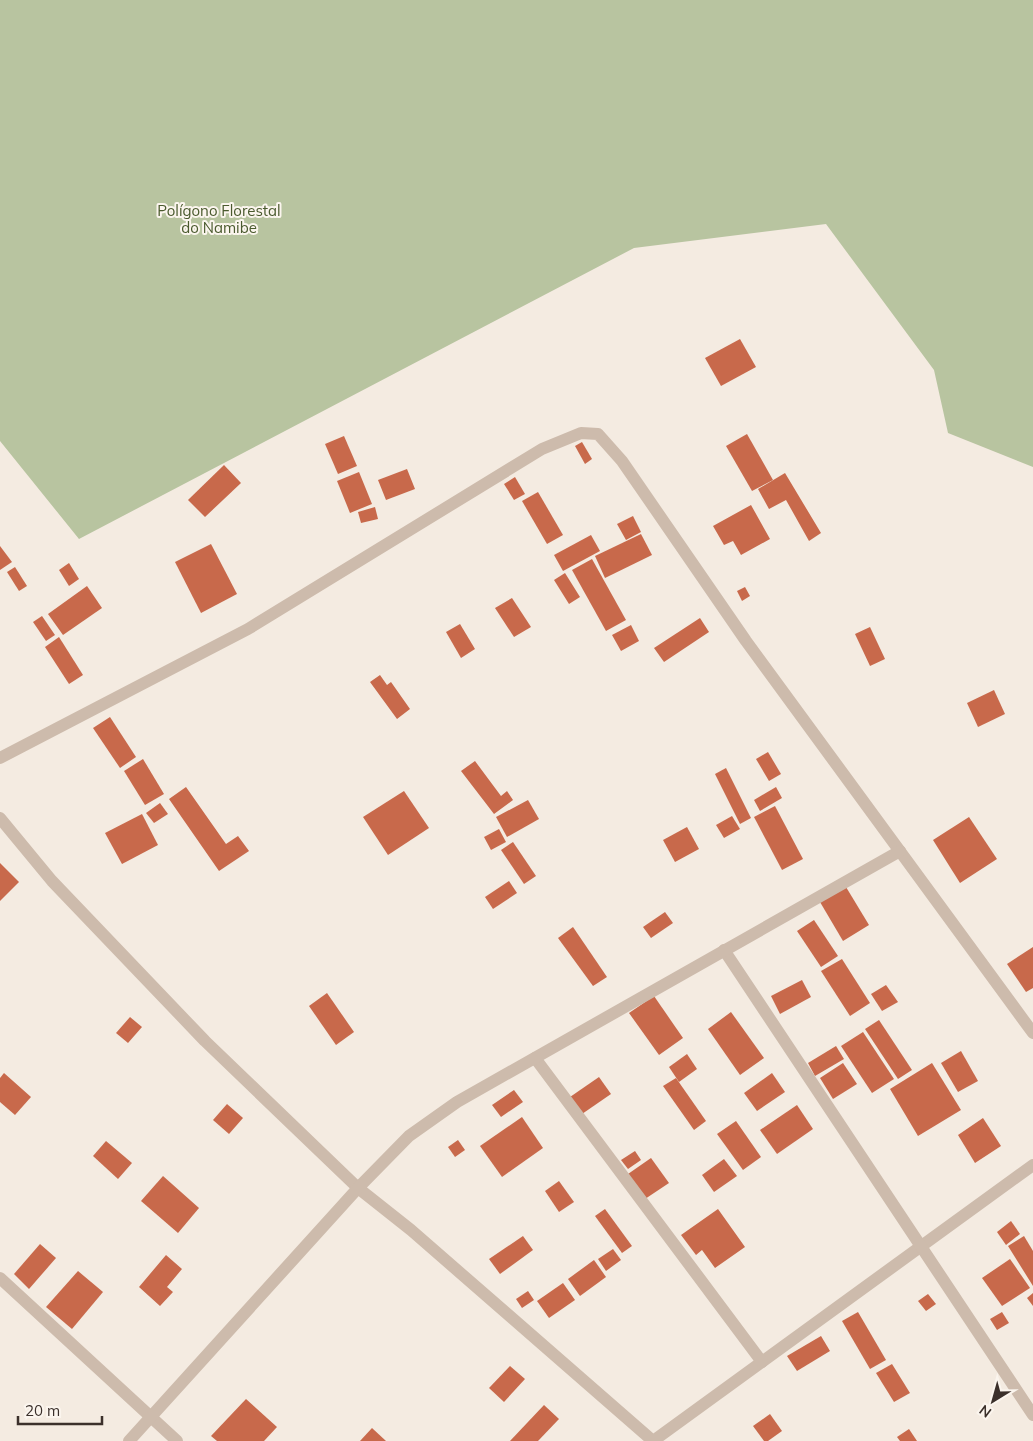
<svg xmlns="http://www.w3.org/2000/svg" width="1033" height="1441" viewBox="0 0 1033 1441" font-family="Mulish,sans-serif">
	<rect width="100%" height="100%" fill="#f4ebe1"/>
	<path fill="#b8c4a0" d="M 0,0 L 1033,0 L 1033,467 L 948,433 L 934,370 L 826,224 L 634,248 L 79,539 L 0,441 Z"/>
	<g fill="#c8694b">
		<path d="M 740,339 L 756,367 L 721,386 L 705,358 Z"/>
		<path d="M 747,434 L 773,480 L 752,491 L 726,446 Z"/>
		<path d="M 344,436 L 357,466 L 338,474 L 325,444 Z"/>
		<path d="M 582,442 L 592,459 L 585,464 L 575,446 Z"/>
		<path d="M 224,465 L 241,483 L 205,517 L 188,500 Z"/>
		<path d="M 407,469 L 415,489 L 386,500 L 378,480 Z"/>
		<path d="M 359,472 L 372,504 L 350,513 L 337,481 Z"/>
		<path d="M 785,473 L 821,533 L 809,541 L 786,500 L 769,509 L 758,489 Z"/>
		<path d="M 515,477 L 525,494 L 514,500 L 504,484 Z"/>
		<path d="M 538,492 L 563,535 L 547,544 L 522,501 Z"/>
		<path d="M 751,505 L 770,539 L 741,555 L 733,541 L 724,545 L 713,526 Z"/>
		<path d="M 375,507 L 378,519 L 361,523 L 358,512 Z"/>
		<path d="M 633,516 L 641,532 L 626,540 L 617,524 Z"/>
		<path d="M 641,534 L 652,555 L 605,578 L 595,556 Z"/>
		<path d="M 591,535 L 600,551 L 563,571 L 554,555 Z"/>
		<path d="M 211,544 L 237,594 L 201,613 L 175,562 Z"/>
		<path d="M 0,546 L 12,562 L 0,570 Z"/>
		<path d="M 592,559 L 626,620 L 606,631 L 572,570 Z"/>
		<path d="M 69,563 L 79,579 L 69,586 L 59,570 Z"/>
		<path d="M 15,567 L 27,586 L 19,591 L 7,572 Z"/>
		<path d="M 565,573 L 580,597 L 569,604 L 554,580 Z"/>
		<path d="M 87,586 L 102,608 L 63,635 L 48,614 Z"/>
		<path d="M 745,587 L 750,596 L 742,601 L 737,591 Z"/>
		<path d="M 512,598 L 531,627 L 514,637 L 495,608 Z"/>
		<path d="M 42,616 L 55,635 L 46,641 L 33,622 Z"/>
		<path d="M 700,618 L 709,632 L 664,662 L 654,648 Z"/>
		<path d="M 460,624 L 475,649 L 461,658 L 446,632 Z"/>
		<path d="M 631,625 L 639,641 L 621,651 L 612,635 Z"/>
		<path d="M 870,627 L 885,659 L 870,666 L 855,634 Z"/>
		<path d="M 59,637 L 83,675 L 69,684 L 45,647 Z"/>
		<path d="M 380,675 L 387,685 L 391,682 L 410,709 L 397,719 L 370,682 Z"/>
		<path d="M 994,690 L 1005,714 L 978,727 L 967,703 Z"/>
		<path d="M 110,717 L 136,757 L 120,768 L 93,728 Z"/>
		<path d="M 768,752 L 781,774 L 769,781 L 756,759 Z"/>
		<path d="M 143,759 L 164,794 L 145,805 L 124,771 Z"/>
		<path d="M 475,761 L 501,796 L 507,791 L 513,800 L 494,814 L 461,771 Z"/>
		<path d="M 726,768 L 751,818 L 740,824 L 715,774 Z"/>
		<path d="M 186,787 L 226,844 L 238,836 L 249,851 L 219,871 L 169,799 Z"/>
		<path d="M 776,787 L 782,798 L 760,811 L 754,800 Z"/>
		<path d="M 404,791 L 429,828 L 388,855 L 363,817 Z"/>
		<path d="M 528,800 L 539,819 L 507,837 L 496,817 Z"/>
		<path d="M 160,803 L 168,814 L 154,823 L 146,813 Z"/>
		<path d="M 775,806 L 803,859 L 782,870 L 754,817 Z"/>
		<path d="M 142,814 L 158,845 L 122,864 L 105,833 Z"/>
		<path d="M 732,816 L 740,829 L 724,838 L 716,825 Z"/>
		<path d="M 969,817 L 997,859 L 960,883 L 933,840 Z"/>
		<path d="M 687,827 L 699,849 L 675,862 L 663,840 Z"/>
		<path d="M 499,829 L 506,842 L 491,850 L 484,837 Z"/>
		<path d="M 513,842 L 536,876 L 524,884 L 501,850 Z"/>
		<path d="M 0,863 L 19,882 L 0,901 Z"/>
		<path d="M 509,881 L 517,893 L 493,909 L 485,897 Z"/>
		<path d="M 846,887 L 869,925 L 843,941 L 820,902 Z"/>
		<path d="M 665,912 L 673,923 L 651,938 L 643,927 Z"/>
		<path d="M 814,920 L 838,956 L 821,967 L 797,931 Z"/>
		<path d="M 573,927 L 607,977 L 593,986 L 558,938 Z"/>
		<path d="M 1033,947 L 1033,988 L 1026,992 L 1007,964 Z"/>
		<path d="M 842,959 L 870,1003 L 850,1016 L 821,971 Z"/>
		<path d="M 802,980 L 811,997 L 780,1014 L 771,996 Z"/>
		<path d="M 886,985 L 898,1002 L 882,1011 L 871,994 Z"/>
		<path d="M 327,993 L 354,1032 L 336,1045 L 309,1006 Z"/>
		<path d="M 654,996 L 683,1038 L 659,1055 L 629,1013 Z"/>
		<path d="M 731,1012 L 764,1058 L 740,1075 L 708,1029 Z"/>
		<path d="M 130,1017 L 142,1027 L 128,1043 L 116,1033 Z"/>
		<path d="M 879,1020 L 912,1070 L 898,1079 L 865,1029 Z"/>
		<path d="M 863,1032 L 894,1079 L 872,1093 L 841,1046 Z"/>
		<path d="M 836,1046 L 844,1059 L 815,1076 L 808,1063 Z"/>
		<path d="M 961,1051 L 978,1081 L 958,1092 L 941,1063 Z"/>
		<path d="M 687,1054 L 697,1069 L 679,1082 L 669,1067 Z"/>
		<path d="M 843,1063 L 857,1084 L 833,1099 L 820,1078 Z"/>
		<path d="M 932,1063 L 961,1110 L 918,1136 L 890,1089 Z"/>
		<path d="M 4,1073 L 31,1097 L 15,1115 L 0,1102 L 0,1078 Z"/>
		<path d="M 772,1073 L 785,1092 L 757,1111 L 744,1093 Z"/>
		<path d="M 599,1077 L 611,1094 L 582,1114 L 570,1097 Z"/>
		<path d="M 676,1078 L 706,1121 L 694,1130 L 663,1086 Z"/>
		<path d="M 514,1090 L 523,1102 L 501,1117 L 492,1105 Z"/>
		<path d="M 227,1104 L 243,1118 L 229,1134 L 213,1120 Z"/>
		<path d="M 797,1105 L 813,1129 L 777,1154 L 760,1130 Z"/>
		<path d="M 522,1117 L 543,1148 L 502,1177 L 480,1146 Z"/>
		<path d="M 983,1118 L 1001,1146 L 975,1163 L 958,1135 Z"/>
		<path d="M 736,1121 L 761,1157 L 743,1170 L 717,1134 Z"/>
		<path d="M 458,1140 L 465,1150 L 455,1157 L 448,1147 Z"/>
		<path d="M 106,1141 L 132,1163 L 118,1179 L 93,1156 Z"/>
		<path d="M 635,1151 L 641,1160 L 628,1169 L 621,1160 Z"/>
		<path d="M 651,1158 L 669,1183 L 645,1199 L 628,1174 Z"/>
		<path d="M 724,1159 L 737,1176 L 714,1192 L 702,1175 Z"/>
		<path d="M 163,1176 L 199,1208 L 178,1233 L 141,1201 Z"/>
		<path d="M 559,1181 L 574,1202 L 559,1212 L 545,1191 Z"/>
		<path d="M 605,1209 L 632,1246 L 622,1253 L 595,1216 Z"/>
		<path d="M 718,1209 L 745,1247 L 715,1268 L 702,1250 L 696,1255 L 681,1235 Z"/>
		<path d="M 1011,1221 L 1020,1234 L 1006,1245 L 997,1232 Z"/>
		<path d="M 523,1236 L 533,1250 L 500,1274 L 489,1259 Z"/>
		<path d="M 1024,1236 L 1033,1251 L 1033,1286 L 1008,1246 Z"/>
		<path d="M 40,1244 L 56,1258 L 29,1289 L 14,1274 Z"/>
		<path d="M 613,1249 L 621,1260 L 606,1271 L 598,1259 Z"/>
		<path d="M 166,1255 L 182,1269 L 167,1287 L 173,1292 L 160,1306 L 139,1287 Z"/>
		<path d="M 1010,1259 L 1030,1288 L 1002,1306 L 982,1278 Z"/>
		<path d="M 594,1260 L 606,1277 L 580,1296 L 568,1279 Z"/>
		<path d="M 78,1271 L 103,1292 L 72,1329 L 46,1307 Z"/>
		<path d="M 563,1283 L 575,1300 L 549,1318 L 537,1301 Z"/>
		<path d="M 528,1291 L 534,1300 L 522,1308 L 516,1299 Z"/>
		<path d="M 1033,1293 L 1033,1306 L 1027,1298 Z"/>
		<path d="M 928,1294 L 936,1304 L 926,1311 L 918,1301 Z"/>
		<path d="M 858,1312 L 886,1360 L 870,1369 L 842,1321 Z"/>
		<path d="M 1002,1312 L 1009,1323 L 997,1330 L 990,1319 Z"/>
		<path d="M 821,1336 L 830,1351 L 797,1371 L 787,1356 Z"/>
		<path d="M 892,1364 L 910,1393 L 894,1402 L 876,1373 Z"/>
		<path d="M 510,1366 L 525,1379 L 504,1402 L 489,1388 Z"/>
		<path d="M 246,1399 L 277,1427 L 264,1441 L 217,1441 L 211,1436 Z"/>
		<path d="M 544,1405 L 559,1419 L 538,1441 L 510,1441 Z"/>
		<path d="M 770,1414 L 782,1431 L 768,1441 L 764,1441 L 753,1426 Z"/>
		<path d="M 372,1428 L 386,1441 L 360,1441 Z"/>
		<path d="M 909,1429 L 917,1441 L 900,1441 L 897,1437 Z"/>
	</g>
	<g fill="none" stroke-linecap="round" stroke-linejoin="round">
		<g stroke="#cdbbac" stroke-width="12">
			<path d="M 0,758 L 248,629 L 542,449 L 581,433 L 598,434 L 622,461 L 746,641 L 1033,1033"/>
			<path d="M 0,818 L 52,881 L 205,1041 L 358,1188 L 411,1230 L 653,1441 L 1033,1165"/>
			<path d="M 724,950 L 1033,1415"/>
			<path d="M 535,1058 L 762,1362"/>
			<path d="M 0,1278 L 177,1441"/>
			<path d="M 129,1441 L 358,1188 L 409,1136 L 457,1102 L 900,851"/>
		</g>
	</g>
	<g text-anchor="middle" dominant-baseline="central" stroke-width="4" stroke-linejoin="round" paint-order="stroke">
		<g font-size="15" fill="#4a5a2e" stroke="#fbf5ee">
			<text x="219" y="210">Polígono Florestal<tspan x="219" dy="17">do Namibe</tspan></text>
		</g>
	</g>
	<g transform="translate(993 1401) rotate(217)" stroke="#fbf5ee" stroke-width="4" paint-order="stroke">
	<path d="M0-4L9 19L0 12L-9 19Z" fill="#3b302b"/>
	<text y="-8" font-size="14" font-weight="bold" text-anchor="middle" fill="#3b302b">N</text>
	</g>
	<path d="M18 1416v8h84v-8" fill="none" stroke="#3b302b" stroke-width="2.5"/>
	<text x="25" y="1416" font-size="15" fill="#3b302b" stroke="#fbf5ee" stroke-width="4" paint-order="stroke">20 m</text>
</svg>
